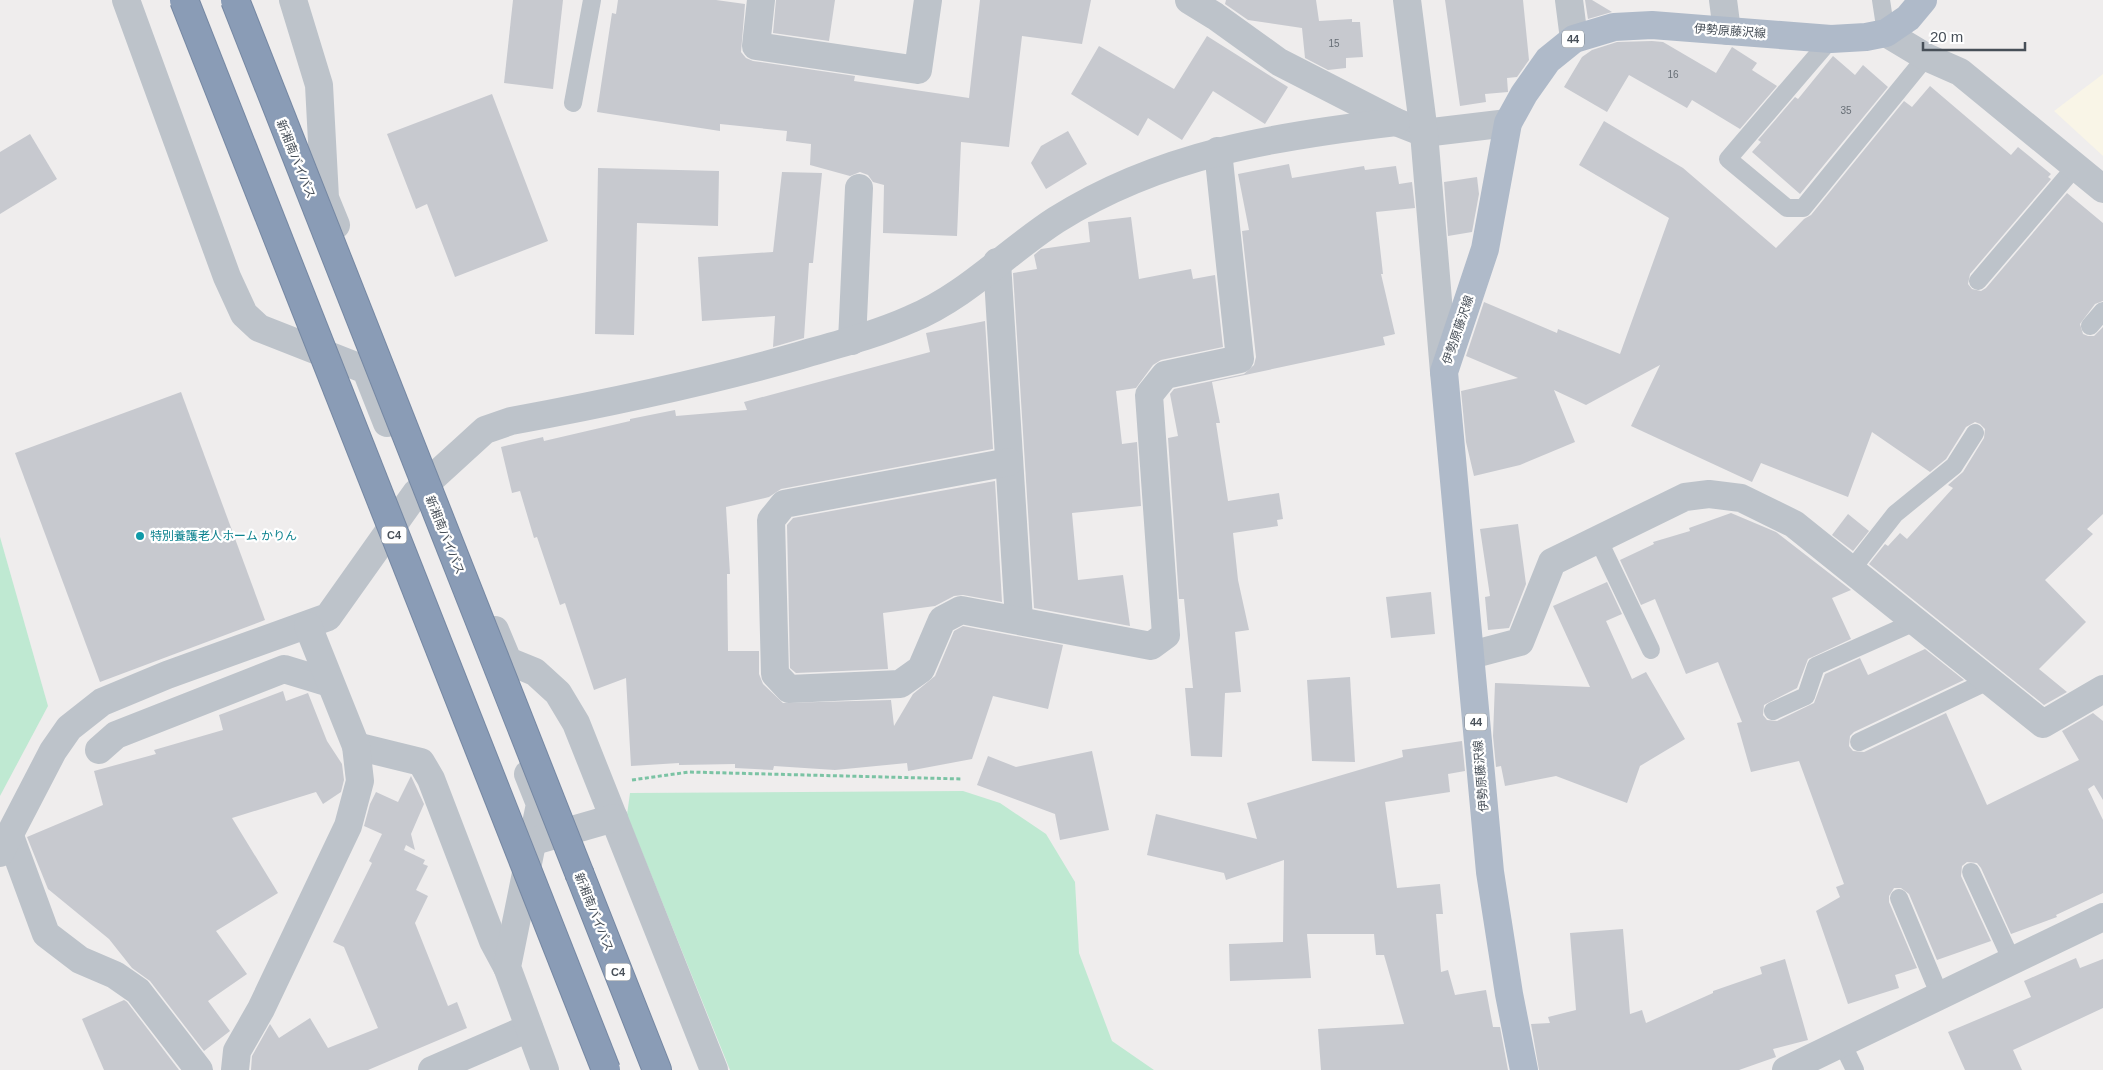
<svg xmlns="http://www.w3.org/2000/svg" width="2103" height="1070" viewBox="0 0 2103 1070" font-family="Helvetica,'Noto Sans JP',sans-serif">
	<rect width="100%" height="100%" fill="#efeded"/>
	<path fill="#f9f5e7" d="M 2103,74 L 2103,156 L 2054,111 Z"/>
	<g fill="#bfe9d2">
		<path d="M 0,537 L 48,706 L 0,796 Z"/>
		<path d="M 963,791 L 1000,803 L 1046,834 L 1075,882 L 1079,953 L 1112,1041 L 1154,1070 L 730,1070 L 627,815 L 630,793 Z"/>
	</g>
	<g fill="#c7c9cf">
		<path d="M 513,0 L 563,0 L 553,89 L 504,83 Z"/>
		<path d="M 618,0 L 716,0 L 745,4 L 741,52 L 746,58 L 753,61 L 855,76 L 854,81 L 969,98 L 980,0 L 1091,0 L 1082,44 L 1022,36 L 1009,147 L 961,142 L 957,236 L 883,233 L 884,185 L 873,182 L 868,175 L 860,172 L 850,176 L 810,165 L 811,144 L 786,141 L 787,131 L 720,124 L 720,131 L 597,112 L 612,13 L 616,14 Z"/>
		<path d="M 776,0 L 835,0 L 829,41 L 773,33 Z"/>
		<path d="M 1226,0 L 1316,0 L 1319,21 L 1352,19 L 1352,22 L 1360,22 L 1363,57 L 1346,58 L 1346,68 L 1328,70 L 1305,58 L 1302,28 L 1248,20 L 1225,4 Z"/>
		<path d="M 1445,0 L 1523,0 L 1529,60 L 1517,77 L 1507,78 L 1508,92 L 1485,94 L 1486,102 L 1460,106 Z"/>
		<path d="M 1585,0 L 1592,0 L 1612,12 L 1588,19 Z"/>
		<path d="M 1207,36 L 1288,87 L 1265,124 L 1213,91 L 1182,140 L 1148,118 L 1138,136 L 1071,94 L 1099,46 L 1174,89 Z"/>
		<path d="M 1652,41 L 1663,42 L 1716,73 L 1732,47 L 1757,63 L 1752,70 L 1777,86 L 1740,129 L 1692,100 L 1687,108 L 1629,75 L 1607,112 L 1564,87 L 1582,57 L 1592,50 L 1617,42 Z"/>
		<path d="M 1833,56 L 1855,75 L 1863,65 L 1888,87 L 1800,194 L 1752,152 L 1761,142 L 1758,140 L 1795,97 L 1798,99 Z"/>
		<path d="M 1930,86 L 2011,155 L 2018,147 L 2051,174 L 2048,177 L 2051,179 L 1970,274 L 1968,284 L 1972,289 L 1981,291 L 1986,288 L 2067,193 L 2103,223 L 2103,301 L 2095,304 L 2080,324 L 2083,334 L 2088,336 L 2094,336 L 2103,327 L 2103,514 L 2087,529 L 2093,534 L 2045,580 L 2086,622 L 2039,669 L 2067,692 L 2044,705 L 1869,564 L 1885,544 L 1888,546 L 1900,533 L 1907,539 L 1953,488 L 1948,485 L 1963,472 L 1984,438 L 1985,429 L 1980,424 L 1975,422 L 1966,427 L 1946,459 L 1930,472 L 1872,432 L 1848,497 L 1761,463 L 1752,482 L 1631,426 L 1660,365 L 1586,405 L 1554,390 L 1575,442 L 1520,465 L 1474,476 L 1466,442 L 1461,391 L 1518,378 L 1466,356 L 1484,302 L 1557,333 L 1558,329 L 1620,354 L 1669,218 L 1579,165 L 1604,121 L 1683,168 L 1776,248 L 1804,219 L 1811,215 L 1904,101 L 1912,107 Z"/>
		<path d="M 492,94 L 548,241 L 455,277 L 427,204 L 416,209 L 387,134 Z"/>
		<path d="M 1068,131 L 1087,164 L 1046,189 L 1031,163 L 1041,146 Z"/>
		<path d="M 30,134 L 57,179 L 0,214 L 0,152 Z"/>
		<path d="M 1289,164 L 1292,178 L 1364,166 L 1365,170 L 1396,166 L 1399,184 L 1412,182 L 1415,208 L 1376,212 L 1383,274 L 1381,274 L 1395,334 L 1383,337 L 1385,345 L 1212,382 L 1220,423 L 1216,423 L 1228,501 L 1279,493 L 1283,519 L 1277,520 L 1278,526 L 1233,533 L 1238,580 L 1249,630 L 1235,632 L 1241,692 L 1225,693 L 1222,757 L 1191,756 L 1185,688 L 1193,688 L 1184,599 L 1179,599 L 1168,438 L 1178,436 L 1170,394 L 1174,389 L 1244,374 L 1254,365 L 1256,357 L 1242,231 L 1249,230 L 1238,174 Z"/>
		<path d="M 598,168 L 719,171 L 718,226 L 637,223 L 634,335 L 595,334 Z"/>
		<path d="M 782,172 L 822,173 L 813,263 L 809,263 L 804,338 L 773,347 L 775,316 L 702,321 L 698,257 L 773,252 Z"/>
		<path d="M 1477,177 L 1479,194 L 1472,232 L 1448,236 L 1444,182 Z"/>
		<path d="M 1131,217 L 1139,279 L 1191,269 L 1193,279 L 1215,275 L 1223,347 L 1161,360 L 1153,365 L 1136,388 L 1116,391 L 1122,444 L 1137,442 L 1141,506 L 1072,513 L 1078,580 L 1123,575 L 1130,626 L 1034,608 L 1013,273 L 1037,269 L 1034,255 L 1041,249 L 1090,242 L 1088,222 Z"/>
		<path d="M 985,321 L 993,449 L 781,489 L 769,497 L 726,507 L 730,574 L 727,574 L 728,651 L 759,651 L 759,674 L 763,684 L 783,703 L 891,700 L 894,726 L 913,694 L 935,676 L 954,631 L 963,626 L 1063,645 L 1048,709 L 993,696 L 972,759 L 908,771 L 907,763 L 835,770 L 774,766 L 773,770 L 735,768 L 735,764 L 679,765 L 679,763 L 631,766 L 626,678 L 594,690 L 565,603 L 560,605 L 537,537 L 534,538 L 520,491 L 512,493 L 501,447 L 543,437 L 544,441 L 630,421 L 630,419 L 675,410 L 676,416 L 747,410 L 744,402 L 930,352 L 926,333 Z"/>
		<path d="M 181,392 L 265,620 L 100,682 L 15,453 Z"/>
		<path d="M 995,481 L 1002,602 L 963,595 L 954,596 L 935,606 L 883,613 L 888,669 L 796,673 L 790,668 L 787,525 L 793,518 Z"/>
		<path d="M 1731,513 L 1776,532 L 1851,590 L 1832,598 L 1851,639 L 1808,659 L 1797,688 L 1764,705 L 1763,715 L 1767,720 L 1777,721 L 1814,703 L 1825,674 L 1860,658 L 1868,675 L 1925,649 L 1964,680 L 1854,732 L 1850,736 L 1849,746 L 1853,751 L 1864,752 L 1946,713 L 1987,805 L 2079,760 L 2062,731 L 2093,713 L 2103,721 L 2103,800 L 2094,785 L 2088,789 L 2103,820 L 2103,893 L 2056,915 L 2057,917 L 2011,934 L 1981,868 L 1977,863 L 1967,862 L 1962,866 L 1961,876 L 1991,941 L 1937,960 L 1909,894 L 1901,888 L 1894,888 L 1889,896 L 1889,902 L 1917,968 L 1895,975 L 1899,988 L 1848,1004 L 1816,911 L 1840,897 L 1836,887 L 1844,884 L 1799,761 L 1751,772 L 1737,723 L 1742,722 L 1718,662 L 1686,674 L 1655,599 L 1641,605 L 1620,560 L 1654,544 L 1653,542 L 1690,531 L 1689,528 Z"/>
		<path d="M 1848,514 L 1869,531 L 1853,551 L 1832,535 Z"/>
		<path d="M 1518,524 L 1526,584 L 1509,628 L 1488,630 L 1485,597 L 1490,596 L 1480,529 Z"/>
		<path d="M 1607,582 L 1622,614 L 1606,621 L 1632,679 L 1646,672 L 1685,739 L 1640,766 L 1627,803 L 1556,776 L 1505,786 L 1501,766 L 1496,767 L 1493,736 L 1495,683 L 1590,687 L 1553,606 Z"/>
		<path d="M 1431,592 L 1435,634 L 1391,638 L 1386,597 Z"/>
		<path d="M 1350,677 L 1355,762 L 1312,761 L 1307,680 Z"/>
		<path d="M 283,691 L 286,701 L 308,693 L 327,741 L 342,764 L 344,780 L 341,792 L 323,804 L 316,792 L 232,818 L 278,893 L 216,931 L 247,974 L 208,1001 L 230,1031 L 204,1051 L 150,981 L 132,968 L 109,939 L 48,889 L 27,837 L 103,805 L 94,771 L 156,754 L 154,750 L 223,730 L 219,715 Z"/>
		<path d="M 1462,741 L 1465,771 L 1448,774 L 1450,792 L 1385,802 L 1397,888 L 1440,884 L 1443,914 L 1436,914 L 1441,972 L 1448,970 L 1455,995 L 1486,990 L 1493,1027 L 1500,1027 L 1508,1070 L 1321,1070 L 1318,1029 L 1404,1024 L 1384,955 L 1376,955 L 1374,934 L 1307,934 L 1311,978 L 1230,981 L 1229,944 L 1283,942 L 1284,860 L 1226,880 L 1224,873 L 1147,855 L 1156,814 L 1257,839 L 1247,803 L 1403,757 L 1402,750 Z"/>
		<path d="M 1092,751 L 1109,830 L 1060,840 L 1055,814 L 977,785 L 988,756 L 1016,767 Z"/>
		<path d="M 411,776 L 424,804 L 411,834 L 415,850 L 406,845 L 404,850 L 425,860 L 423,864 L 428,866 L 416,890 L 428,896 L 415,923 L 448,1006 L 457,1002 L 467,1028 L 368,1070 L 251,1070 L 252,1056 L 270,1024 L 279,1038 L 310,1018 L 328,1048 L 378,1028 L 344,947 L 333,942 L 372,863 L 369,861 L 382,834 L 364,826 L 370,804 L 376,792 L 398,802 Z"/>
		<path d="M 1623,929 L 1630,1014 L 1642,1010 L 1646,1023 L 1713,993 L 1713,991 L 1762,974 L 1760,967 L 1785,959 L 1808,1040 L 1773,1049 L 1776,1057 L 1739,1070 L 1539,1070 L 1531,1024 L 1550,1023 L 1548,1017 L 1576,1010 L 1570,933 Z"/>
		<path d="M 2076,958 L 2080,968 L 2103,959 L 2103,1008 L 2013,1050 L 2022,1070 L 1965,1070 L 1948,1032 L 2031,997 L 2024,981 Z"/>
		<path d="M 124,1000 L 127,1002 L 179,1070 L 104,1070 L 82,1019 Z"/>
	</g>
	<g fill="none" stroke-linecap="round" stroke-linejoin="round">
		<defs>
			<path id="motorway" d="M 580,875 L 657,1070"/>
		</defs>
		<use href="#motorway" stroke="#7587a2" stroke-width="30"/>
		<path stroke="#7bc3a4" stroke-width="3" stroke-dasharray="4 2.5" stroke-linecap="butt" d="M 632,780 L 689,772 L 962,779"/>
		<g stroke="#bdc3ca" stroke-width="18">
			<path d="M 1881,0 L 1886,33"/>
			<path d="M 1831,39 L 1728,159 L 1787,208 L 1803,208 L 1926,57"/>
			<path d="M 573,103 L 592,0"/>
			<path d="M 1978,281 L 2076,166"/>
			<path d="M 2090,326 L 2103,311"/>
			<path d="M 1598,539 L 1651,650"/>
			<path d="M 1852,569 L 1895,514 L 1954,466 L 1975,433"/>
			<path d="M 1773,711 L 1806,696 L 1816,666 L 1917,621"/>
			<path d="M 1859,742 L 1990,680"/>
			<path d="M 1971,872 L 2012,961"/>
			<path d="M 1899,898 L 1940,996"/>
			<path d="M 1842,1043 L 1855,1070"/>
		</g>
		<g stroke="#bdc3ca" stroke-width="28">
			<path d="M 761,0 L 756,46 L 918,70 L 928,0"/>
			<path d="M 1189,0 L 1215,16 L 1279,62 L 1396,122 L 1424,133 L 1508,123"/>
			<path d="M 1407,0 L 1424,133 L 1444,372"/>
			<path d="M 1569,0 L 1574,39"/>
			<path d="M 1723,0 L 1727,31"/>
			<path d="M 1886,33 L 1926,57 L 1960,72 L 2103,189"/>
			<path d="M 997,262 L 1019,620"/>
			<path d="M 852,341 L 859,188"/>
			<path d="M 1009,462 L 784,504 L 771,520 L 775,674 L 789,689 L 900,684 L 921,669 L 942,620 L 961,610 L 1151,646 L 1166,635 L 1149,395 L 1165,375 L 1240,359 L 1218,151"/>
			<path d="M 1471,655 L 1520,642 L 1552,562 L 1685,497 L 1709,494 L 1741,498 L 1794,524 L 2043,724 L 2103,689"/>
			<path d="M 356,746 L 421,762 L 431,779 L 493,941 L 507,967"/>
			<path d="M 99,750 L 116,735 L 284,669 L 330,683"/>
			<path d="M 10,836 L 46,934 L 80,960 L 115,975 L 138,991 L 199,1070"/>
			<path d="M 0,853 L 53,751 L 69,728 L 102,702 L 167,675 L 328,617 L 416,493 L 485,430 L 511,421 C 608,403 704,383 798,356 C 836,345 875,335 911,319 C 965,297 1008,251 1056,220 C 1161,154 1276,136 1396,122"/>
			<path d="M 235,1070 L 237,1051 L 261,1009 L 348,826 L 360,781 L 356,746 L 308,626"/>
			<path d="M 432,1070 L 529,1028"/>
			<path d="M 1786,1070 L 2103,917"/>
		</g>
		<g stroke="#bdc3ca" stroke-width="28">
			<path d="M 126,0 L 227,277 L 244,314 L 259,328 L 366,370 L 387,423"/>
			<path d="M 293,0 L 319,85 L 325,198 L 336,225"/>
			<path d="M 495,630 L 508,661 L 535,672 L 558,693 L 576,723 L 714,1070"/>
			<path d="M 528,774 L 540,804 L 507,967 L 545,1070"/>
			<path d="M 541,839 L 614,818"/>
		</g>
		<path stroke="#afbac9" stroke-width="28" d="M 1524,1070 L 1509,994 L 1490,872 L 1444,372 L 1485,249 L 1508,123 L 1524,94 L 1548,60 L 1574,39 L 1614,27 L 1652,25 L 1831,39 L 1866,37 L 1886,33 L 1908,18 L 1923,0"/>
		<use href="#motorway" stroke="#8a9cb6" stroke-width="28"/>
		<defs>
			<g id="motorway-bridge">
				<path d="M 184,0 L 606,1070"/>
				<path d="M 235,0 L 580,875"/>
			</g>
		</defs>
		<use href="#motorway-bridge" stroke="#7587a2" stroke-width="30" stroke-linecap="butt"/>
		<use href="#motorway-bridge" stroke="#8a9cb6" stroke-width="28"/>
	</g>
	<circle fill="#0f9aa8" stroke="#fff" stroke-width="2" cx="140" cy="536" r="5"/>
	<g text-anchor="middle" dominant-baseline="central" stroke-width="4.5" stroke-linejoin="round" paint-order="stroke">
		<g font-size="10" fill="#676e76">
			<text x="1334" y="43">15</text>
			<text x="1673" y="74">16</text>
			<text x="1846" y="110">35</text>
		</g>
		<g fill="#fff" stroke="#7e848a" stroke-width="1">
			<rect x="1562" y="30.5" width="22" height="17" rx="4"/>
			<rect x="381.5" y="526.5" width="25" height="17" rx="4"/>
			<rect x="1465" y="713.5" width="22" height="17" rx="4"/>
			<rect x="605.5" y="963.5" width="25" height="17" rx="4"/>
		</g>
		<g font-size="11" font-weight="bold" fill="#474f58">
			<text x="1573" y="39">44</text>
			<text x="394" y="535">C4</text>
			<text x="1476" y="722">44</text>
			<text x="618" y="972">C4</text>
		</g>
		<g font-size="12" fill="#474f58" stroke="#fff">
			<text transform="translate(1730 31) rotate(4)">伊勢原藤沢線</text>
			<text transform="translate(296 159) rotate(68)">新湘南バイパス</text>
			<text transform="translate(1458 330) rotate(-71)">伊勢原藤沢線</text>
			<text transform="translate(445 535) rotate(68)">新湘南バイパス</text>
			<text transform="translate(1481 776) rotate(-95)">伊勢原藤沢線</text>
			<text transform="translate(594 912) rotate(68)">新湘南バイパス</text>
		</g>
		<g font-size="12" fill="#0d838f" stroke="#fff" text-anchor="start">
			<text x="150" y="536">特別養護老人ホーム かりん</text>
		</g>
	</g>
	<path d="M1923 42v8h102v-8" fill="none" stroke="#474f58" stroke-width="2.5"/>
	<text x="1930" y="42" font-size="15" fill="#474f58" stroke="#ffffff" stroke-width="4" paint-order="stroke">20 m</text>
</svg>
